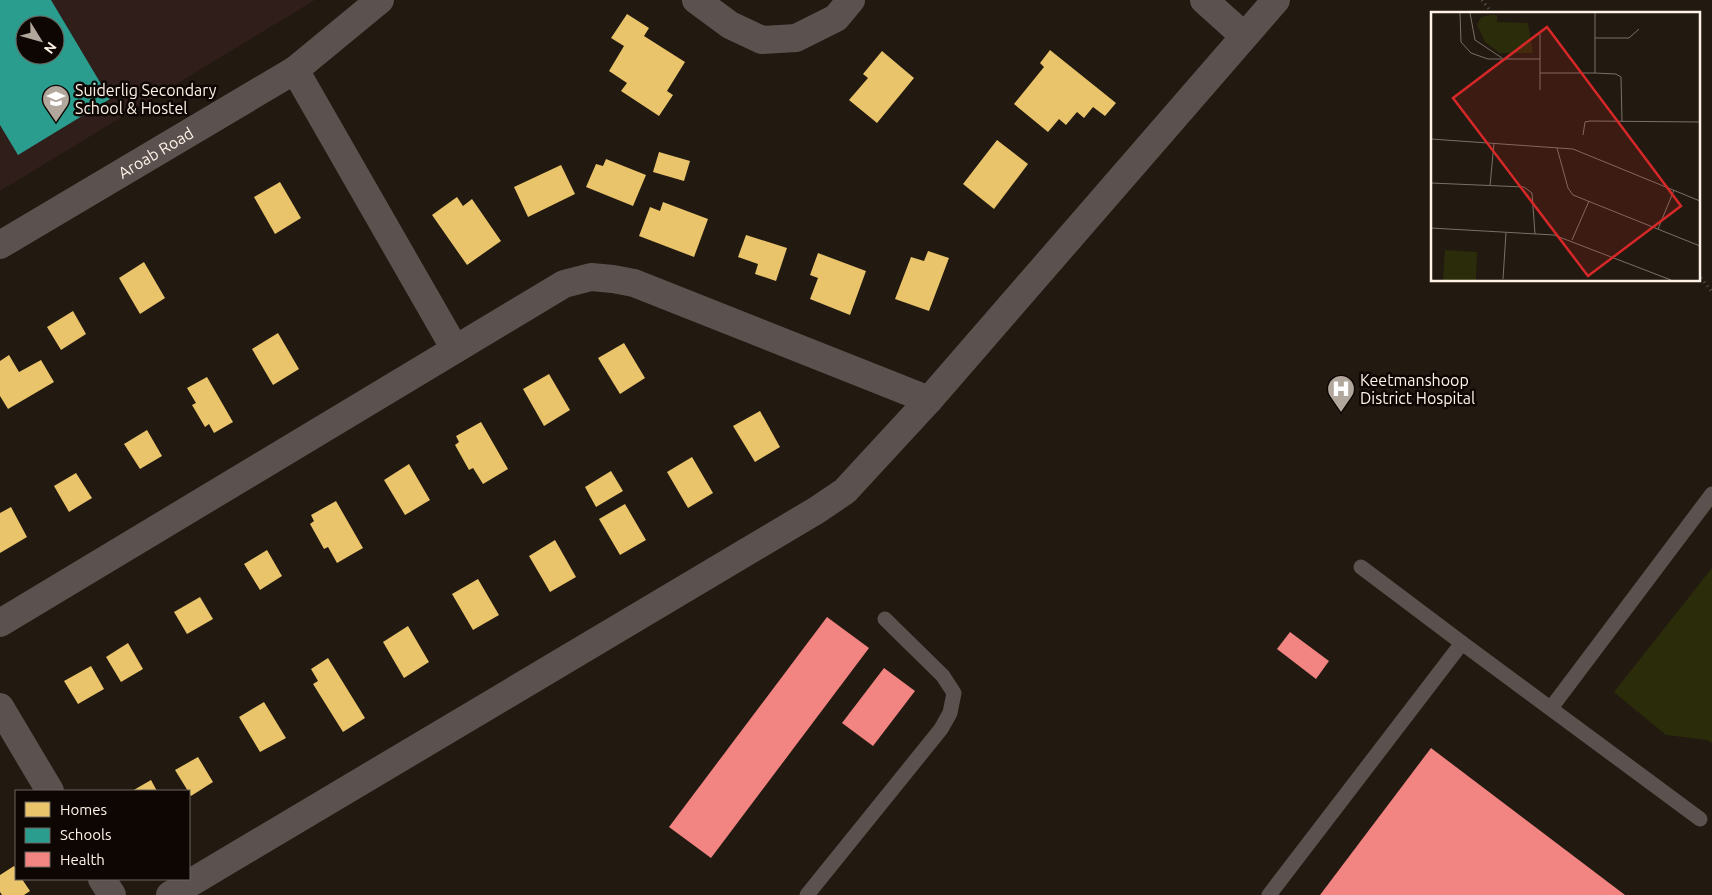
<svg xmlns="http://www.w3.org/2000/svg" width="1712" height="895" viewBox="0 0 1712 895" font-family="Ubuntu,sans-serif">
	<rect width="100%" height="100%" fill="#221910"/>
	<path fill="#301e1b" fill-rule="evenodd" d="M 0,0 L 315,0 L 0,191 ZM 25,25 L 55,25 L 55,55 L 25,55 Z"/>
	<path fill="#2b2c0a" d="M 1712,568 L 1712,743 L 1707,740 L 1666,735 L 1614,692 Z"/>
	<g fill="#e9c46a">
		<path d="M 627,14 L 649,28 L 644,36 L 685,62 L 667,91 L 673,95 L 659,116 L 621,91 L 627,83 L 609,71 L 624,46 L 611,38 Z"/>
		<path d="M 1050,50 L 1116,103 L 1105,116 L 1093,107 L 1084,118 L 1077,112 L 1066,125 L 1059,119 L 1048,132 L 1014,104 L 1044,67 L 1040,63 Z"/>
		<path d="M 882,51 L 914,78 L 877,123 L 849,100 L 868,78 L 863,74 Z"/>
		<path d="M 997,140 L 1028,164 L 994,209 L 963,184 Z"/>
		<path d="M 659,152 L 690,161 L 684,181 L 653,172 Z"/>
		<path d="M 606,159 L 646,175 L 633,206 L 586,187 L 596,164 L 603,166 Z"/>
		<path d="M 561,165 L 575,194 L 528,217 L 514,187 Z"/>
		<path d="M 280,182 L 301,218 L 275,234 L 254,197 Z"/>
		<path d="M 457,197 L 463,206 L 472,199 L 501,241 L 467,265 L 432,215 Z"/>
		<path d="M 663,202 L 708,219 L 694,257 L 639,236 L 650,207 L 660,211 Z"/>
		<path d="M 746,235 L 787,248 L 776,281 L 755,274 L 758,264 L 738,257 Z"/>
		<path d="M 928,251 L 949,258 L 929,311 L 895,299 L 911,257 L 924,261 Z"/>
		<path d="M 818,253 L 866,271 L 850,315 L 810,299 L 818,278 L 810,275 Z"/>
		<path d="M 144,262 L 165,298 L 140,314 L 119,278 Z"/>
		<path d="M 73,311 L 86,334 L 61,350 L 47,327 Z"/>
		<path d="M 278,333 L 299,369 L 273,385 L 252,349 Z"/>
		<path d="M 624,343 L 645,378 L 620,394 L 598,358 Z"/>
		<path d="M 9,355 L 19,372 L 41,360 L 54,382 L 8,409 L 0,396 L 0,361 Z"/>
		<path d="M 549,374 L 570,410 L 544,426 L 523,389 Z"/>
		<path d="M 207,377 L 233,422 L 214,433 L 209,424 L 205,427 L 192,405 L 196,403 L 187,388 Z"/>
		<path d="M 760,411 L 780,447 L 755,462 L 733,426 Z"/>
		<path d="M 481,422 L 508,469 L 483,484 L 473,468 L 469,470 L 455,445 L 459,442 L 456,436 Z"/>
		<path d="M 147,430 L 162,456 L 140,469 L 124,444 Z"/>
		<path d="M 692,457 L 713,493 L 688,508 L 667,472 Z"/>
		<path d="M 409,464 L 430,500 L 405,515 L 384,480 Z"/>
		<path d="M 611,471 L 623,491 L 596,507 L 585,487 Z"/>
		<path d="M 76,473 L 92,498 L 69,512 L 54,486 Z"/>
		<path d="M 336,501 L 363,548 L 337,563 L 328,547 L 324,549 L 310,524 L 314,521 L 311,515 Z"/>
		<path d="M 625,504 L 646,540 L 620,555 L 599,519 Z"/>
		<path d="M 11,507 L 27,537 L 0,553 L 0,513 Z"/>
		<path d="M 555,540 L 576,577 L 550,592 L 529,556 Z"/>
		<path d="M 267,550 L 282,576 L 260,590 L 244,564 Z"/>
		<path d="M 478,579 L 499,615 L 473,630 L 452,594 Z"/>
		<path d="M 200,597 L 213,619 L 187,634 L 174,612 Z"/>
		<path d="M 408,626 L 429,662 L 404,678 L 383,642 Z"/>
		<path d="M 128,643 L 143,669 L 121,682 L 106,657 Z"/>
		<path d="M 328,658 L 365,718 L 343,732 L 313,684 L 318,681 L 311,669 Z"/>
		<path d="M 91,666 L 104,689 L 78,704 L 64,681 Z"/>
		<path d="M 264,702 L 286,738 L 260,752 L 239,717 Z"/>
		<path d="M 198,757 L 213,782 L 191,796 L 175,770 Z"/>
		<path d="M 151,780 L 157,791 L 132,791 Z"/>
		<path d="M 14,866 L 16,869 L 16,879 L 22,879 L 30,891 L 24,895 L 2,895 L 0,892 L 0,875 Z"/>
	</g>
	<path fill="#2a9d8f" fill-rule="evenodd" d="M 0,0 L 51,0 L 110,99 L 18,155 L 0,125 ZM 25,25 L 55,25 L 55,55 L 25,55 Z"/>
	<g fill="#f28482">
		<path d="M 827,617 L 869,648 L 711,858 L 669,827 Z"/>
		<path d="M 1290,632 L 1329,661 L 1316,679 L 1277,649 Z"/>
		<path d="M 884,668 L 915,691 L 873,746 L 842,723 Z"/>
		<path d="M 1431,748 L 1625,895 L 1320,895 Z"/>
	</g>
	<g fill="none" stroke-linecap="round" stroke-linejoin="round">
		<g stroke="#5e5753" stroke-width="3" stroke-dasharray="1 4" stroke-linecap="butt">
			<path d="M 1482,0 L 1493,14"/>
			<path d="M 1698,274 L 1712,292"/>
		</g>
		<g stroke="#5b524f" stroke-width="15">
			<path d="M 1361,567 L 1462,643"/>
			<path d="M 1551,708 L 1712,494"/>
			<path d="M 807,895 L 941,729 L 950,713 L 954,693 L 943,676 L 885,619"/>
			<path d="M 1269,895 L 1462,643 L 1700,819"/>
		</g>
		<g stroke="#5b524f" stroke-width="28">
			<path d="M 696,0 L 730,25 L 762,40 L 796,38 L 836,18 L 851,0"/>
			<path d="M 1204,0 L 1244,36"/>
			<path d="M 295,70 L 455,349"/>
			<path id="s1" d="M 0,245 L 295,70 L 380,0"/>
			<path d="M 0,623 L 564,284 L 591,277 L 613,279 L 634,283 L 929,400"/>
			<path d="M 0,707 L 50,791"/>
			<path d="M 102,879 L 112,895"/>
			<path d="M 170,895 L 817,510 L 845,491 L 929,400 L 1276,0"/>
		</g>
	</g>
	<defs>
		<symbol id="school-pin" viewBox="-11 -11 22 30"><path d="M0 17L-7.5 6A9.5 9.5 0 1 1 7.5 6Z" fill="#b2a79c" stroke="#0d0602"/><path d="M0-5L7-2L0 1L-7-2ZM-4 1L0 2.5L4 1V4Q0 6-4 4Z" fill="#fff"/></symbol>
		<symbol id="hospital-pin" viewBox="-11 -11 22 30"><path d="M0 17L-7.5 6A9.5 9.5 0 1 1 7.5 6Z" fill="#b2a79c" stroke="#0d0602"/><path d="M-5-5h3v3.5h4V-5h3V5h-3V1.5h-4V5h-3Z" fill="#fff"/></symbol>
	</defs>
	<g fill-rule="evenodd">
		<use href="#school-pin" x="40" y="83" width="32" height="43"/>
		<use href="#hospital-pin" x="1325" y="373" width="32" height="43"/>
	</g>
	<g text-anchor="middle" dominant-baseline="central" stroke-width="5" stroke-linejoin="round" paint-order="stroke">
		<g font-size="16" fill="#fff3e8" stroke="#0d0602" text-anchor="start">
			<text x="75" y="90">Suiderlig Secondary<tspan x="75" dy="18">School &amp; Hostel</tspan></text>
			<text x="1360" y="380">Keetmanshoop<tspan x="1360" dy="18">District Hospital</tspan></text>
		</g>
		<g font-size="16" fill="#fff3e8" stroke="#0d0602">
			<text stroke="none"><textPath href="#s1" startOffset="181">Aroab Road</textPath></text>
		</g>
	</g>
	<g transform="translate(1431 12)">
		<rect width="269" height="269" fill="#221910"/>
		<path d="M 59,3 L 66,3 L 66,10 L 97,11 L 102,41 L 69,41 L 54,30 L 46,13 L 50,5 ZM 14,238 L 46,240 L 45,268 L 12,268 Z" fill="#2b2c0a"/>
		<path fill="none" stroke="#7a7066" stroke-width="1" d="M 29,1 L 30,30 L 40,41 L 57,47 L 109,47M 39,1 L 44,28 L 71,46M 109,22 L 109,61 L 164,61 L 164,1M 164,26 L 198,26 L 208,17M 109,61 L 109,78M 164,61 L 185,62 L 190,65 L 191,110M 152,123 L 154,110 L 159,109 L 269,110M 0,127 L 142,137 L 269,189M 126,136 L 137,176 L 142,183 L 269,234M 0,171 L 93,175 L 101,181 L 104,222M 59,174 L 63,131M 0,216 L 123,223 L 240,268M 227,217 L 243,178M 141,228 L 158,189M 72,267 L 75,221"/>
		<path fill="#d62828" fill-opacity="0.15" stroke="#d62828" stroke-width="2.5" d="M 116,15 L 250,194 L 157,264 L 22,86 Z"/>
		<rect width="269" height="269" fill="none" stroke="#fff3e8" stroke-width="2.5"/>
	</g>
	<rect x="15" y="790" width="175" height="90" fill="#0d0602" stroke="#6e655e"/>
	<rect x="25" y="802" width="25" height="15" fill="#e9c46a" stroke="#6e655e"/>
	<text x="60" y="815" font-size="15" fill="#fff3e8">Homes</text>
	<rect x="25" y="828" width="25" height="15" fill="#2a9d8f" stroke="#6e655e"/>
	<text x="60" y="840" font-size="15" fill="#fff3e8">Schools</text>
	<rect x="25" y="852" width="25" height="15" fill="#f28482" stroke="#6e655e"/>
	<text x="60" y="865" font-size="15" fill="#fff3e8">Health</text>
	<g transform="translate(40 40) rotate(127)"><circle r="24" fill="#0d0602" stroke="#6e655e"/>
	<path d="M0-4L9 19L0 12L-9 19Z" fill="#b2a79c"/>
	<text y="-8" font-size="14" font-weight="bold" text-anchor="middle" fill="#fff3e8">N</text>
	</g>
</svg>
